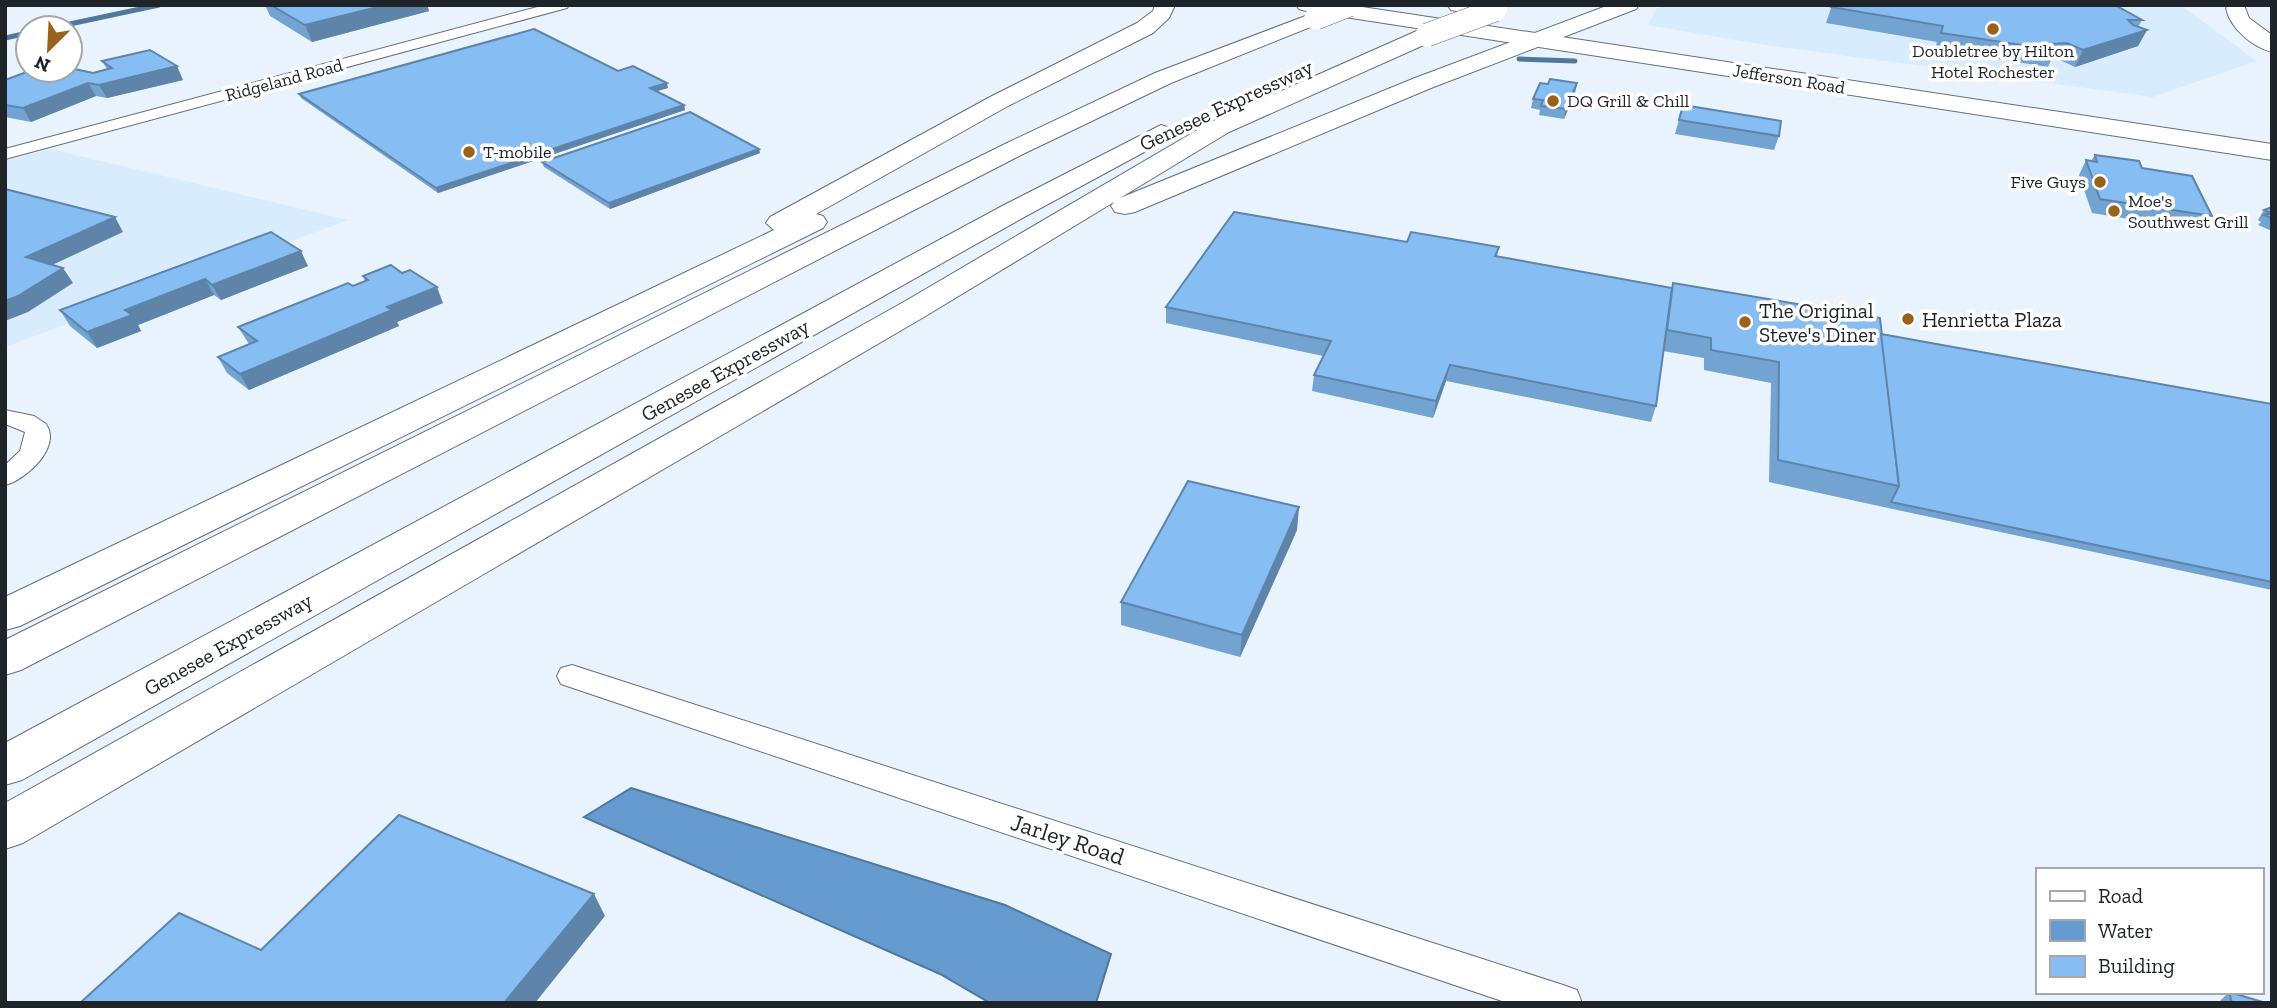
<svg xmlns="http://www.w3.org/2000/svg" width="2277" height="1008" viewBox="0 0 2277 1008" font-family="'Zilla Slab',serif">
	<rect width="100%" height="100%" fill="#e9f3fd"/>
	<g fill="#d9ecfd">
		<path d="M 1668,5 L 2180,5 L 2257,61 L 2153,97 L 1765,45 L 1648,25 L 1656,9 Z"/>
		<path d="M 51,149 L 348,220 L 5,347 L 5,161 Z"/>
	</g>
	<path fill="#659bce" stroke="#50779c" stroke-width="2" d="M 631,788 L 1005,905 L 1111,954 L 1096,1003 L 990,1003 L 940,974 L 584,817 Z"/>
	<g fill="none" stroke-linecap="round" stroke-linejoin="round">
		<g stroke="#50779c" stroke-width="5">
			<path d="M 51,28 L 159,5"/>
			<path d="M 5,38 L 28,33"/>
			<path d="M 1519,59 L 1575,61"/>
		</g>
		<defs>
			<g id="street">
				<path d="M 545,5 L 569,5 L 567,8 L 5,159 L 5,149 Z"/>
				<path d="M 5,410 L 34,416 L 46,424 C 62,447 26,480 5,485 L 5,465 L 20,451 L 25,432 L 5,424 Z"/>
				<path d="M 572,665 L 1563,985 L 1577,990 L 1582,1003 L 1508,1003 L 561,684 L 557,676 L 561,668 Z"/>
			</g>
			<g id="primary">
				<path d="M 1296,5 L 1349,5 L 2272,144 L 2272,160 L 1306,11 L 1299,9 Z"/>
				<path d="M 2228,5 L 2244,5 L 2249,18 L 2272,35 L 2272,52 C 2252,47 2230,28 2226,8 Z"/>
			</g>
			<g id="highway">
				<path d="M 1155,5 L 1175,5 L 1169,18 L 1153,33 L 1008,106 L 816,214 L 823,216 L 827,222 L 823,228 L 20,626 L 5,630 L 5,597 L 774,230 L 766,223 L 770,217 L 992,96 L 1137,23 L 1153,11 Z"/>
				<path d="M 1469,5 C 1464,12 1459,12 1451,10 L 1448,6 Z"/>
				<path d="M 1609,5 L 1639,5 L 1636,9 L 1431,88 L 1135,212 L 1125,214 L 1115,212 L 1111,206 L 1114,202 L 924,317 L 23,843 L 5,849 L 5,803 L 902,303 L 1211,122 L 1419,30 L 1435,30 L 1438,35 L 1435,40 L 1229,132 L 1120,198 L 1415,78 Z"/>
				<path d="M 1316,12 L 1323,14 L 1326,18 L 1323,22 L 1171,83 L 1023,154 L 21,670 L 5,675 L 5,640 L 1005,144 L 1155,73 Z"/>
				<path d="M 1161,125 L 1170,128 L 1174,133 L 1170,138 L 1026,216 L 22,780 L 5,785 L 5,743 L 1006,204 Z"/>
			</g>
		</defs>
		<use href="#street" stroke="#646f79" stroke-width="2"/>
		<use href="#primary" stroke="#646f79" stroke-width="2"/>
		<use href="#highway" stroke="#646f79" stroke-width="2"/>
		<use href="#street" fill="#fff" fill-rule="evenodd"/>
		<use href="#primary" fill="#fff" fill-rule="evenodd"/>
		<use href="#highway" fill="#fff" fill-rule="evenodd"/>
		<defs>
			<g id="highway-bridge">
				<path d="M 1316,18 L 1349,5"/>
				<path d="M 1427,35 L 1495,10"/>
			</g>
		</defs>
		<use href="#highway-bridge" stroke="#646f79" stroke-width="24" stroke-linecap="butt"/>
		<use href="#highway-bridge" stroke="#fff" stroke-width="23"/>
	</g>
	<g fill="#73a3d0">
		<path d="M 265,5 L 427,5 L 429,11 L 312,42 L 270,16 Z"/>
		<path d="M 1832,5 L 2142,20 L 2138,27 L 2147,30 L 2138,46 L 2075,67 L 2060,60 L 2051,60 L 2048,67 L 1935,49 L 1937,42 L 1826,23 Z"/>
		<path d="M 102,61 L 183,80 L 107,98 L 96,96 L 31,122 L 5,117 L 5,80 L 93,73 L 107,69 Z"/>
		<path d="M 618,71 L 668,88 L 656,91 L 684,105 L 685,110 L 438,193 L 301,98 L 299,94 Z"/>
		<path d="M 1575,93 L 1564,119 L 1539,115 L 1540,110 L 1531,108 L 1533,99 Z"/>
		<path d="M 1683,105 L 1779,136 L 1774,150 L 1675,134 Z"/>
		<path d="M 759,149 L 760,153 L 610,209 L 544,167 L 542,162 Z"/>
		<path d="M 2095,155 L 2142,168 L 2212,216 L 2203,231 L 2092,213 L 2079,175 L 2086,160 L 2091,161 Z"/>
		<path d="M 2272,207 L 2272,231 L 2258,225 L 2261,222 L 2258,220 L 2264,210 Z"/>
		<path d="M 271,232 L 308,266 L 221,300 L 214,295 L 138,325 L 141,331 L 97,348 L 70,326 L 60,310 Z"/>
		<path d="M 1499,247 L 1497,257 L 1672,288 L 1673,283 L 1881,334 L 2272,404 L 2272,590 L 1888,508 L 1769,482 L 1771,383 L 1704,370 L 1704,358 L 1663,351 L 1656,406 L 1651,422 L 1446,381 L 1433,418 L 1312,391 L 1314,375 L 1323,356 L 1166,323 L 1166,307 Z"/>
		<path d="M 363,276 L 443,303 L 397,322 L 399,326 L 249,390 L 227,373 L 218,357 L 249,344 L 238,327 L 365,281 Z"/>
		<path d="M 1297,530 L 1240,657 L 1121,625 L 1121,602 Z"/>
		<path d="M 2229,992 L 2266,1003 L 2218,1003 Z"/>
	</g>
	<g fill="#5e84a9">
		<path d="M 386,5 L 427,5 L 429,11 L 312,42 L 305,25 Z"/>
		<path d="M 2147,30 L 2138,46 L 2075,67 L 2083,50 Z"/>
		<path d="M 177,66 L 183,80 L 107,98 L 99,85 Z"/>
		<path d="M 88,83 L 96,96 L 31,122 L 23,108 Z"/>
		<path d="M 667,83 L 668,88 L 651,93 L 650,88 Z"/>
		<path d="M 1577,83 L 1575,93 L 1564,119 L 1566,109 Z"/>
		<path d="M 684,105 L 685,110 L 438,193 L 436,188 Z"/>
		<path d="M 759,149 L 760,153 L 610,209 L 609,203 Z"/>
		<path d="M 115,217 L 123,232 L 35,273 L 26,257 Z"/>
		<path d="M 301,251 L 308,266 L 221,300 L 212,285 Z"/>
		<path d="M 63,268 L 73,283 L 28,312 L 5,321 L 5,301 Z"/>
		<path d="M 205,279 L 214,295 L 138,325 L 141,331 L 97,348 L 87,332 L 125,310 Z"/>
		<path d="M 437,287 L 443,303 L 397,322 L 399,326 L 249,390 L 240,374 L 387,307 Z"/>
		<path d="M 1450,365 L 1446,381 L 1433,418 L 1436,401 Z"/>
		<path d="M 1299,507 L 1297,530 L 1240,657 L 1242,635 Z"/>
		<path d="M 594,894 L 605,916 L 535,1003 L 504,1003 Z"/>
	</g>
	<g fill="#86bdf2" stroke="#5e84a9" stroke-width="2">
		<path d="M 271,5 L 386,5 L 305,25 Z"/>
		<path d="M 1832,5 L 2115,5 L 2142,20 L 2128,20 L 2133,25 L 2147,30 L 2083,50 L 2067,43 L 2048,44 L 2056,50 L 1941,33 L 1943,26 L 1831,7 Z"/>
		<path d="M 534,29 L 618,71 L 633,66 L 667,83 L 650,88 L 684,105 L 436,188 L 299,94 Z"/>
		<path d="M 150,50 L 177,66 L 99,85 L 88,83 L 23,108 L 5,105 L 5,80 L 32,70 L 70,70 L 70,68 L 93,73 L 112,68 L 102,61 Z"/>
		<path d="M 1550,79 L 1577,83 L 1566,109 L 1541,106 L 1543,100 L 1533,99 L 1540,83 L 1548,84 Z"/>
		<path d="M 1683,105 L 1781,121 L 1779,136 L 1679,120 Z"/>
		<path d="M 690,112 L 759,149 L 609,203 L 542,162 Z"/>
		<path d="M 2095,155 L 2139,161 L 2142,168 L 2192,176 L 2212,216 L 2100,199 L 2086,160 L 2097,162 Z"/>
		<path d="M 5,189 L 115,217 L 26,257 L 63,268 L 18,296 L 5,301 Z"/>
		<path d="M 2272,207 L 2272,218 L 2264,215 L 2271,213 L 2264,210 Z"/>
		<path d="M 1234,212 L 1407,242 L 1411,232 L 1499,247 L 1495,256 L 1672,288 L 1656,406 L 1450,365 L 1436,401 L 1314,375 L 1331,341 L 1166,307 Z"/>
		<path d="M 271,232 L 301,251 L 212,285 L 205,279 L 125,310 L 132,315 L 87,332 L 60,310 Z"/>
		<path d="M 391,265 L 402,273 L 410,270 L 437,287 L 387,307 L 392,310 L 240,374 L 218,357 L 257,341 L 238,327 L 348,283 L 353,286 L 368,280 L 363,276 Z"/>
		<path d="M 1673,283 L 1880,318 L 1899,486 L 1778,460 L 1779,362 L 1711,350 L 1711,338 L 1667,330 Z"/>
		<path d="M 1881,334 L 2272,404 L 2272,582 L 1891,502 L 1899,486 Z"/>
		<path d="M 1188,481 L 1299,507 L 1242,635 L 1121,602 Z"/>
		<path d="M 399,815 L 594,894 L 504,1003 L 80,1003 L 179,913 L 261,950 Z"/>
		<path d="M 2229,992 L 2266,1003 L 2232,1003 Z"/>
	</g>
	<g fill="#99621b" stroke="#fff" stroke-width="2.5">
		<circle cx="1993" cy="29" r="7"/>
		<circle cx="1553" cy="101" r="7"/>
		<circle cx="469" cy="152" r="7"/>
		<circle cx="2100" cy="182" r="7"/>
		<circle cx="2114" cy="211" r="7"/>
		<circle cx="1908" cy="319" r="7"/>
		<circle cx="1745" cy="322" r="7"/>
	</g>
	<g text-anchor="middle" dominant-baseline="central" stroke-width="7" stroke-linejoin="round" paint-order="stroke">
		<g font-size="18" fill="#1f2428" stroke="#fff" text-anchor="start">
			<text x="1993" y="51" text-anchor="middle">Doubletree by Hilton<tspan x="1993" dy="21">Hotel Rochester</tspan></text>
			<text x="1567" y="101">DQ Grill &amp; Chill</text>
			<text x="483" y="152">T-mobile</text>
			<text x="2086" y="182" text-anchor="end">Five Guys</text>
			<text x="2128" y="201">Moe's<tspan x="2128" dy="21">Southwest Grill</tspan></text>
		</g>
		<g font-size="18" fill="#1f2428" stroke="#fff">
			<text transform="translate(1789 79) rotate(9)">Jefferson Road</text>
			<text transform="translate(284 80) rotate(-15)">Ridgeland Road</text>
		</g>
		<g font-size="21" fill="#1f2428" stroke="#fff">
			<text transform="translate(1226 105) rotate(-25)">Genesee Expressway</text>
			<text transform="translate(725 370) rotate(-29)">Genesee Expressway</text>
			<text transform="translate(228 644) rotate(-29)">Genesee Expressway</text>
		</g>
		<g font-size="21" fill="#1f2428" stroke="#fff" text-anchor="start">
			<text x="1759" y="310">The Original<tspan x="1759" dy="24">Steve's Diner</tspan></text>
			<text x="1922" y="319">Henrietta Plaza</text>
		</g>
		<g font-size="24" fill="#1f2428" stroke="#fff">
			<text transform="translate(1068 839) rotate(18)">Jarley Road</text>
		</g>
	</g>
	<rect width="2277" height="1008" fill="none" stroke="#1f2428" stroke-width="14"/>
	<rect x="2036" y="868" width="228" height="126" fill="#ffffff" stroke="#a5a7a9" stroke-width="2"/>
	<rect x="2050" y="891" width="35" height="10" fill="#ffffff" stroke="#a5a7a9" stroke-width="2"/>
	<text x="2098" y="903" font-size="21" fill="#1f2428">Road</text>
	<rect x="2050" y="920" width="35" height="21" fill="#659bce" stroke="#a5a7a9" stroke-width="2"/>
	<text x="2098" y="938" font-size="21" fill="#1f2428">Water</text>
	<rect x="2050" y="956" width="35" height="21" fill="#86bdf2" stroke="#a5a7a9" stroke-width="2"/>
	<text x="2098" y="973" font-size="21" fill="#1f2428">Building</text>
	<g transform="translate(49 49) rotate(204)"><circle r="33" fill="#ffffff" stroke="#a5a7a9" stroke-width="2"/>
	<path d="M0-5L12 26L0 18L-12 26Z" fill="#99621b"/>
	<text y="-10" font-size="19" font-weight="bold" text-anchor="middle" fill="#1f2428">N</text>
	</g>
</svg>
